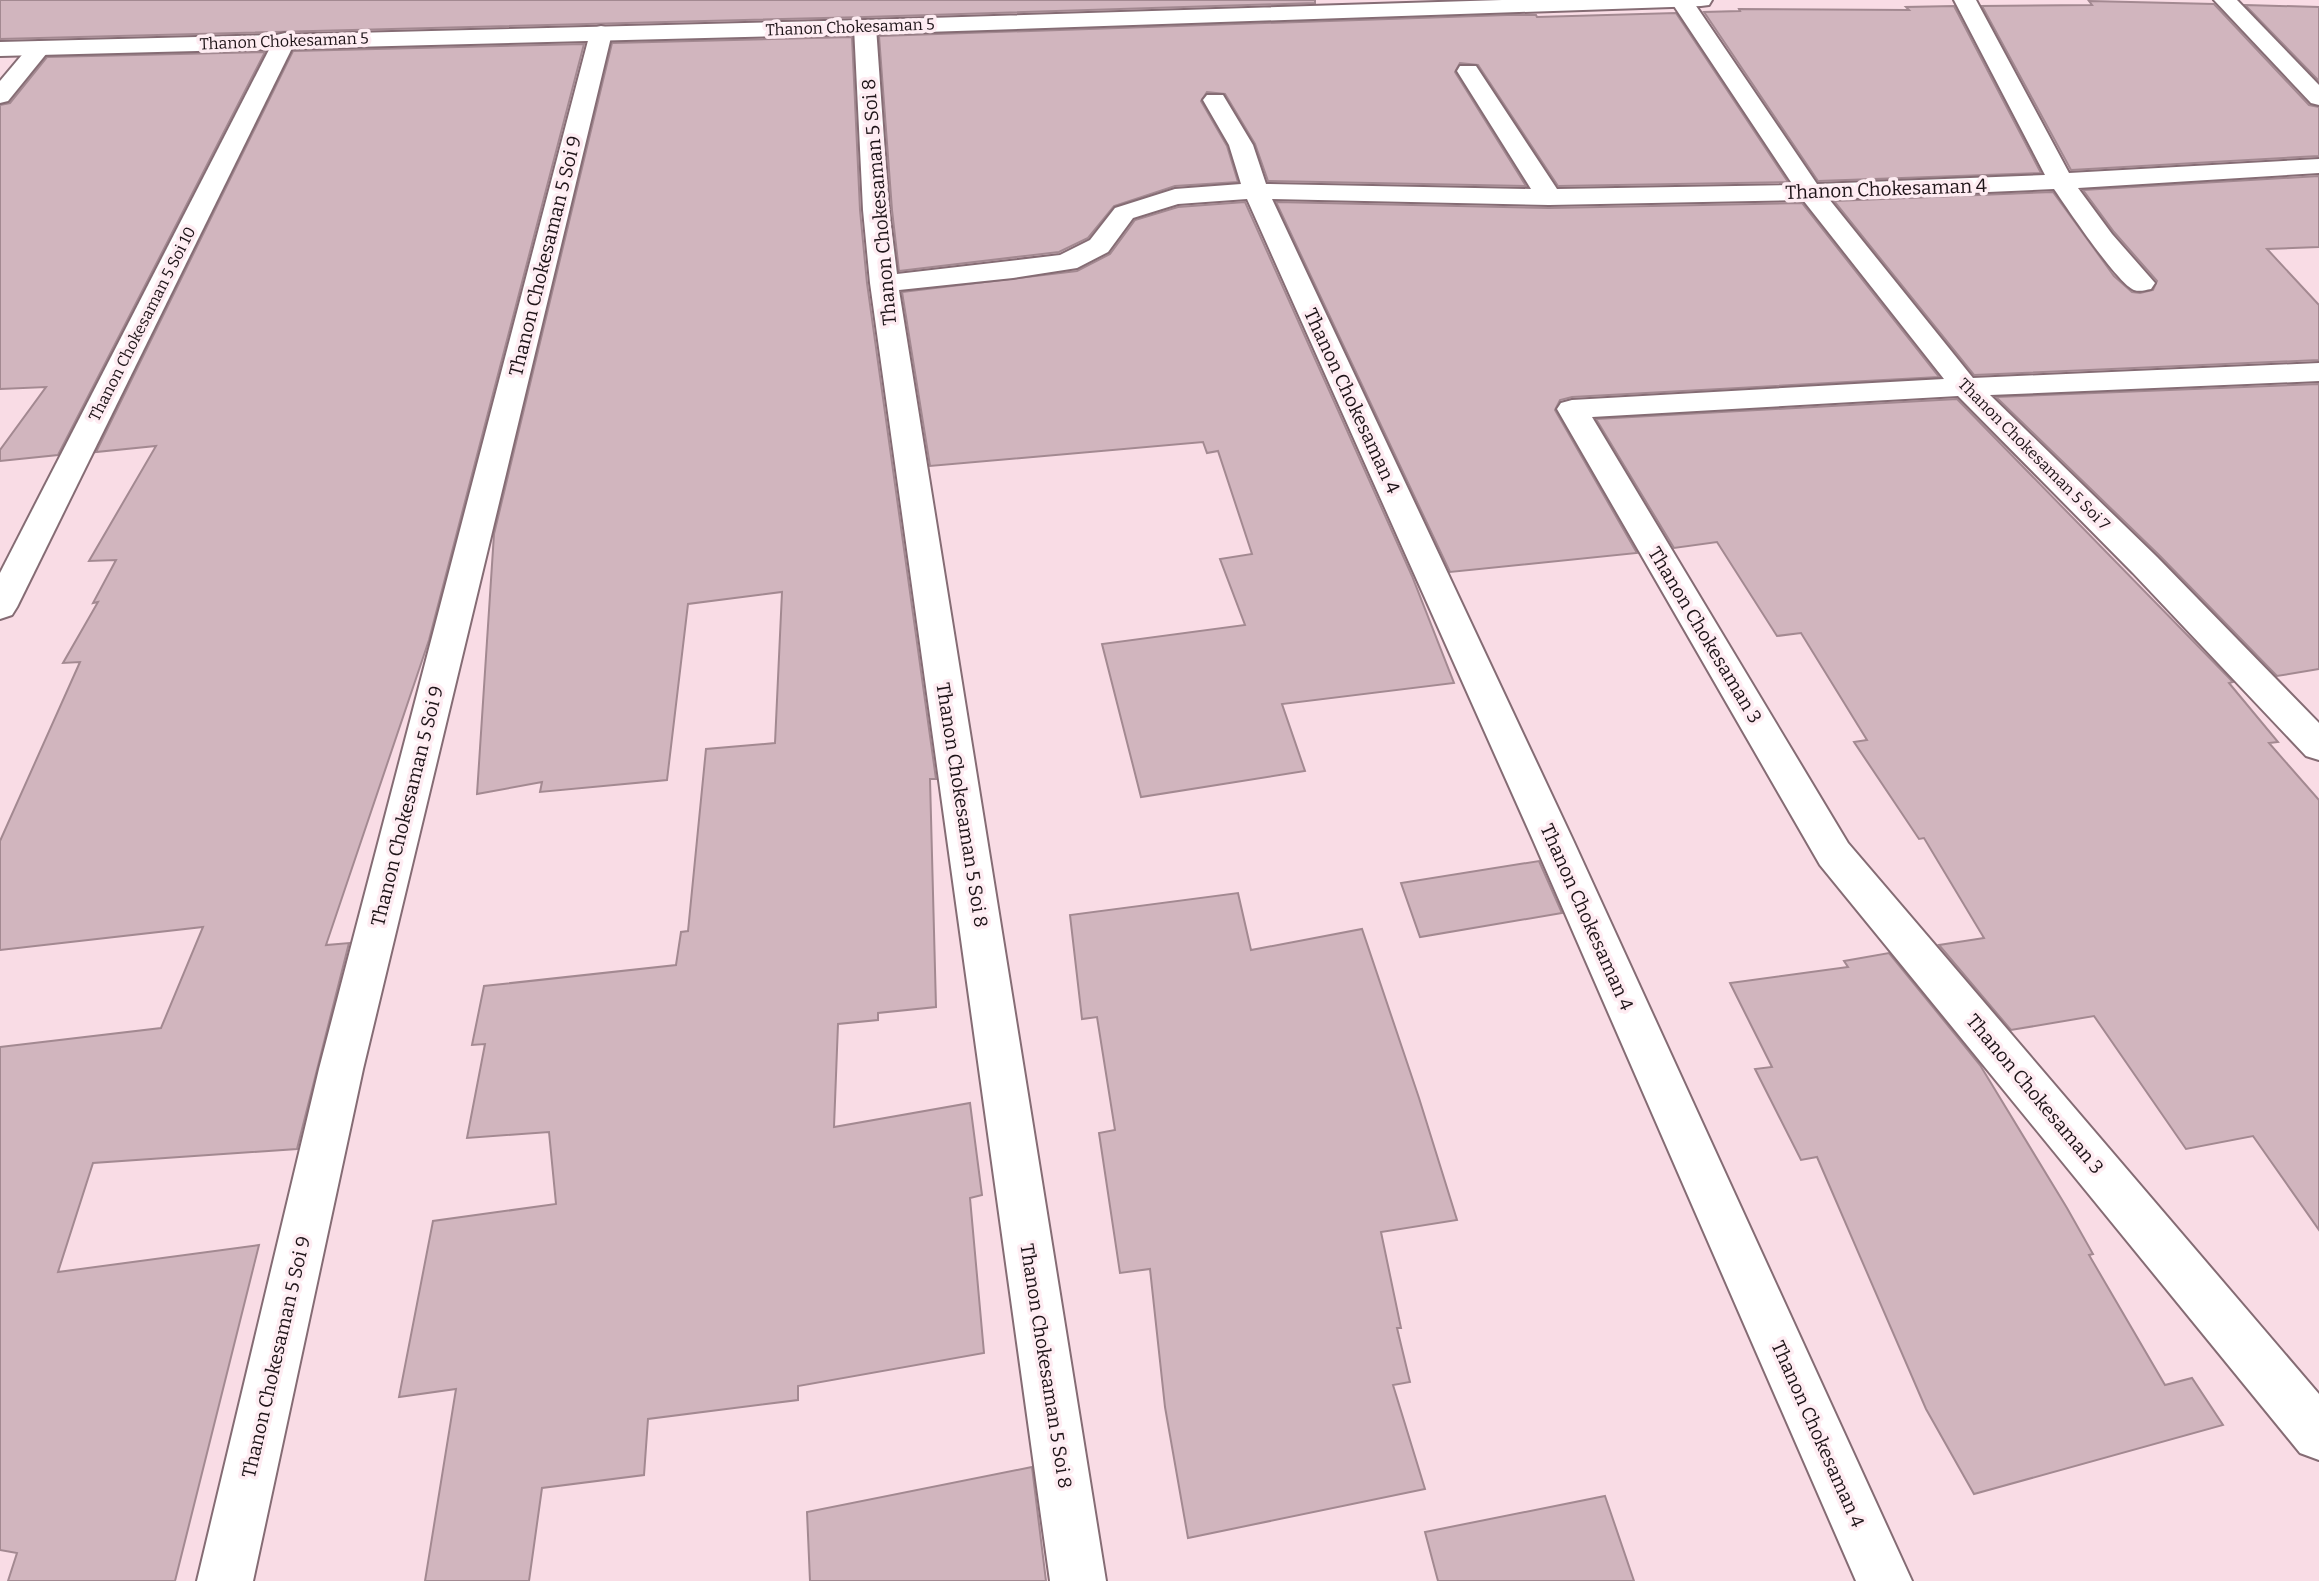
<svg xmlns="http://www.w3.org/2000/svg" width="2319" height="1581" viewBox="0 0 2319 1581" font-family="Bitter,serif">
	<rect width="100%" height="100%" fill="#f9dce5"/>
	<g fill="#d1b5be" stroke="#a38991" stroke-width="2">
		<path d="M 0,0 L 1315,0 L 1315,3 L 865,17 L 0,39 Z"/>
		<path d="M 2089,1 L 2214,4 L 2309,105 L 2319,107 L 2319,156 L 2071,170 L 1982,6 L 2092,5 Z"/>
		<path d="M 2245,5 L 2319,7 L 2319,81 Z"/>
		<path d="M 1954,6 L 2041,173 L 1818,181 L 1704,12 L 1740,11 L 1739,9 L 1909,10 L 1906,7 Z"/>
		<path d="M 1676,13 L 1788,182 L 1558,186 L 1478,65 L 1460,63 L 1455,72 L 1526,186 L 1268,181 L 1255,144 L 1225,94 L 1207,92 L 1201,101 L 1227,146 L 1238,182 L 1175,186 L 1114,206 L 1088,238 L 1059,252 L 899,271 L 892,210 L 879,36 L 1507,15 L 1536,15 L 1537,17 Z"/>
		<path d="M 852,37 L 860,210 L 867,283 L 936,779 L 930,779 L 936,1007 L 878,1013 L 878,1020 L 838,1024 L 834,1127 L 970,1103 L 982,1195 L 970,1198 L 984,1353 L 798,1386 L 798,1400 L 648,1419 L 644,1475 L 542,1488 L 529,1581 L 425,1581 L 456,1389 L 399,1397 L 433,1221 L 556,1204 L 549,1132 L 467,1138 L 485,1044 L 472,1045 L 484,986 L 676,965 L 681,932 L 688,931 L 706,749 L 775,743 L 782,592 L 688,604 L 667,780 L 540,792 L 542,782 L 477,794 L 494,534 L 612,43 Z"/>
		<path d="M 584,44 L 429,640 L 326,945 L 349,943 L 297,1149 L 93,1163 L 58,1272 L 259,1245 L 175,1581 L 8,1581 L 17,1553 L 0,1550 L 0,1047 L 161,1028 L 203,927 L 0,950 L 0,841 L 80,662 L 63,663 L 98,602 L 93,603 L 116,560 L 89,561 L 156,446 L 96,452 L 293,51 Z"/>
		<path d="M 265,52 L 58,455 L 0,461 L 0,450 L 46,387 L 0,389 L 0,105 L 10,103 L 47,57 Z"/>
		<path d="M 2319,176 L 2319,247 L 2267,249 L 2319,305 L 2319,360 L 1974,375 L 1834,201 L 2053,192 L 2114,276 L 2132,292 L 2140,293 L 2153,290 L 2157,281 L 2114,232 L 2083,190 Z"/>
		<path d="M 1245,202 L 1412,576 L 1454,683 L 1282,704 L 1305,771 L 1141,797 L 1102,644 L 1245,625 L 1220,559 L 1252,554 L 1218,451 L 1207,453 L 1203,442 L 930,466 L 902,292 L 1077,271 L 1110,254 L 1135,220 L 1178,207 Z"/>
		<path d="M 1276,202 L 1549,208 L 1802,203 L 1939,377 L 1572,397 L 1560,400 L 1555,410 L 1637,553 L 1450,572 Z"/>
		<path d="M 2319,384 L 2319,669 L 2277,676 L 2159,555 L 1996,397 Z"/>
		<path d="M 1957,399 L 2233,682 L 2229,683 L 2278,742 L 2269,743 L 2319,800 L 2319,1230 L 2253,1136 L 2186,1149 L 2094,1016 L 2011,1030 L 1939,945 L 1984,938 L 1924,838 L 1919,839 L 1854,742 L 1867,740 L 1801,633 L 1777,636 L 1717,542 L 1674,548 L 1596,419 Z"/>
		<path d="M 1539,861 L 1562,913 L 1420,937 L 1401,883 Z"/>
		<path d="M 1238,893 L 1251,950 L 1362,929 L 1419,1098 L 1457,1220 L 1381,1232 L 1401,1328 L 1397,1328 L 1410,1382 L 1393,1385 L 1425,1489 L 1188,1538 L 1165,1407 L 1150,1269 L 1120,1273 L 1099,1133 L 1115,1130 L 1097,1017 L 1082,1019 L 1070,915 Z"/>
		<path d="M 1889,953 L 1980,1065 L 2067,1208 L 2093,1254 L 2089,1255 L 2165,1385 L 2192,1378 L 2223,1425 L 1974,1494 L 1926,1409 L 1817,1157 L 1801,1160 L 1755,1069 L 1772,1067 L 1730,983 L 1848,967 L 1844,961 Z"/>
		<path d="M 1032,1467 L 1046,1581 L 810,1581 L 807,1512 Z"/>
		<path d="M 1605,1496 L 1634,1581 L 1438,1581 L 1425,1532 Z"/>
	</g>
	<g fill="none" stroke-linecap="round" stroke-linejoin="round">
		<defs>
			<g id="minor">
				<path d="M 1670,0 L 1692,0 L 1817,184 L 2045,175 L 1954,0 L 1976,0 L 2069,173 L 2319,159 L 2319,173 L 2078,188 L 2112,234 L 2155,283 L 2151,289 C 2145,290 2140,292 2134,290 C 2117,283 2067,208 2054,189 L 1829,199 L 1973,378 L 2319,363 L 2319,381 L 1990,395 L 2157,557 L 2319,723 L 2319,760 L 2306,756 L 2133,573 L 1958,396 L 1592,417 L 1848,843 L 2319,1394 L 2319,1460 L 2300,1453 L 1820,865 L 1557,409 L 1561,403 L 1572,400 L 1944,379 L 1803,200 L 1549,205 L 1272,199 L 1573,840 L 1912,1581 L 1856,1581 L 1533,840 L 1247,199 L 1178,204 L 1133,218 L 1108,252 L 1077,268 L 1013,278 L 899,290 L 1106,1581 L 1050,1581 L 870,283 L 863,210 L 854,27 L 857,22 L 873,22 L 876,27 L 889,210 L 897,274 L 1060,255 L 1090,240 L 1115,208 L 1175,189 L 1241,184 L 1229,145 L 1203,100 L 1207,95 L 1223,95 L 1253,145 L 1266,184 L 1531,189 L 1457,71 L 1460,66 L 1476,66 L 1557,189 L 1793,185 Z"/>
				<path d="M 2214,0 L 2237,0 L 2319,85 L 2319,105 L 2311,103 Z"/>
				<path d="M 601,26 L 609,28 L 612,33 L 363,1069 L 253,1581 L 197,1581 L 319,1069 L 590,33 L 593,28 Z"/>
				<path d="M 285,33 L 293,35 L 296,40 L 17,607 L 12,615 L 0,619 L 0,573 L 274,40 L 277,35 Z"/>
				<path d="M 40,41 L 48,43 L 51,48 L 8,101 L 0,103 L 0,81 L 32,43 Z"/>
			</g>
			<path id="tertiary" d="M 1502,0 L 1712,0 L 1709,5 L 1701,6 L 865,34 L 0,56 L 0,42 L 865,20 Z"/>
		</defs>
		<use href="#minor" stroke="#856c74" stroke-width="4"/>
		<use href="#tertiary" stroke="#856c74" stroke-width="4"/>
		<use href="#minor" fill="#fff" fill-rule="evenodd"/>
		<use href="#tertiary" fill="#fff" fill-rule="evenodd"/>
	</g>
	<g text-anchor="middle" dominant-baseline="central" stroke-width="7" stroke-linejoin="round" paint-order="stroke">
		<g font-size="16" fill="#1d1317" stroke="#feecf2">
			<text transform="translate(850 27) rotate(-2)">Thanon Chokesaman 5</text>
			<text transform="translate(284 41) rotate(-2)">Thanon Chokesaman 5</text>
			<text transform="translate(142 324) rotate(-63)">Thanon Chokesaman 5 Soi 10</text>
			<text transform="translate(2034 454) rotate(45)">Thanon Chokesaman 5 Soi 7</text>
		</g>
		<g font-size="19" fill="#1d1317" stroke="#feecf2">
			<text transform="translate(1886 189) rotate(-2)">Thanon Chokesaman 4</text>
			<text transform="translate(879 202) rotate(-95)">Thanon Chokesaman 5 Soi 8</text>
			<text transform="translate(545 256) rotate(-76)">Thanon Chokesaman 5 Soi 9</text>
			<text transform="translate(1352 401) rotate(65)">Thanon Chokesaman 4</text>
			<text transform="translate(1705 635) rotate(59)">Thanon Chokesaman 3</text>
			<text transform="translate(962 805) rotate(81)">Thanon Chokesaman 5 Soi 8</text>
			<text transform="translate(407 806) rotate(-76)">Thanon Chokesaman 5 Soi 9</text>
			<text transform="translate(1587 917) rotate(66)">Thanon Chokesaman 4</text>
			<text transform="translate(2035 1094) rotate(50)">Thanon Chokesaman 3</text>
			<text transform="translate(276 1357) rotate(-77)">Thanon Chokesaman 5 Soi 9</text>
			<text transform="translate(1046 1366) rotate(81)">Thanon Chokesaman 5 Soi 8</text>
			<text transform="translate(1818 1434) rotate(66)">Thanon Chokesaman 4</text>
		</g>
	</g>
</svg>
